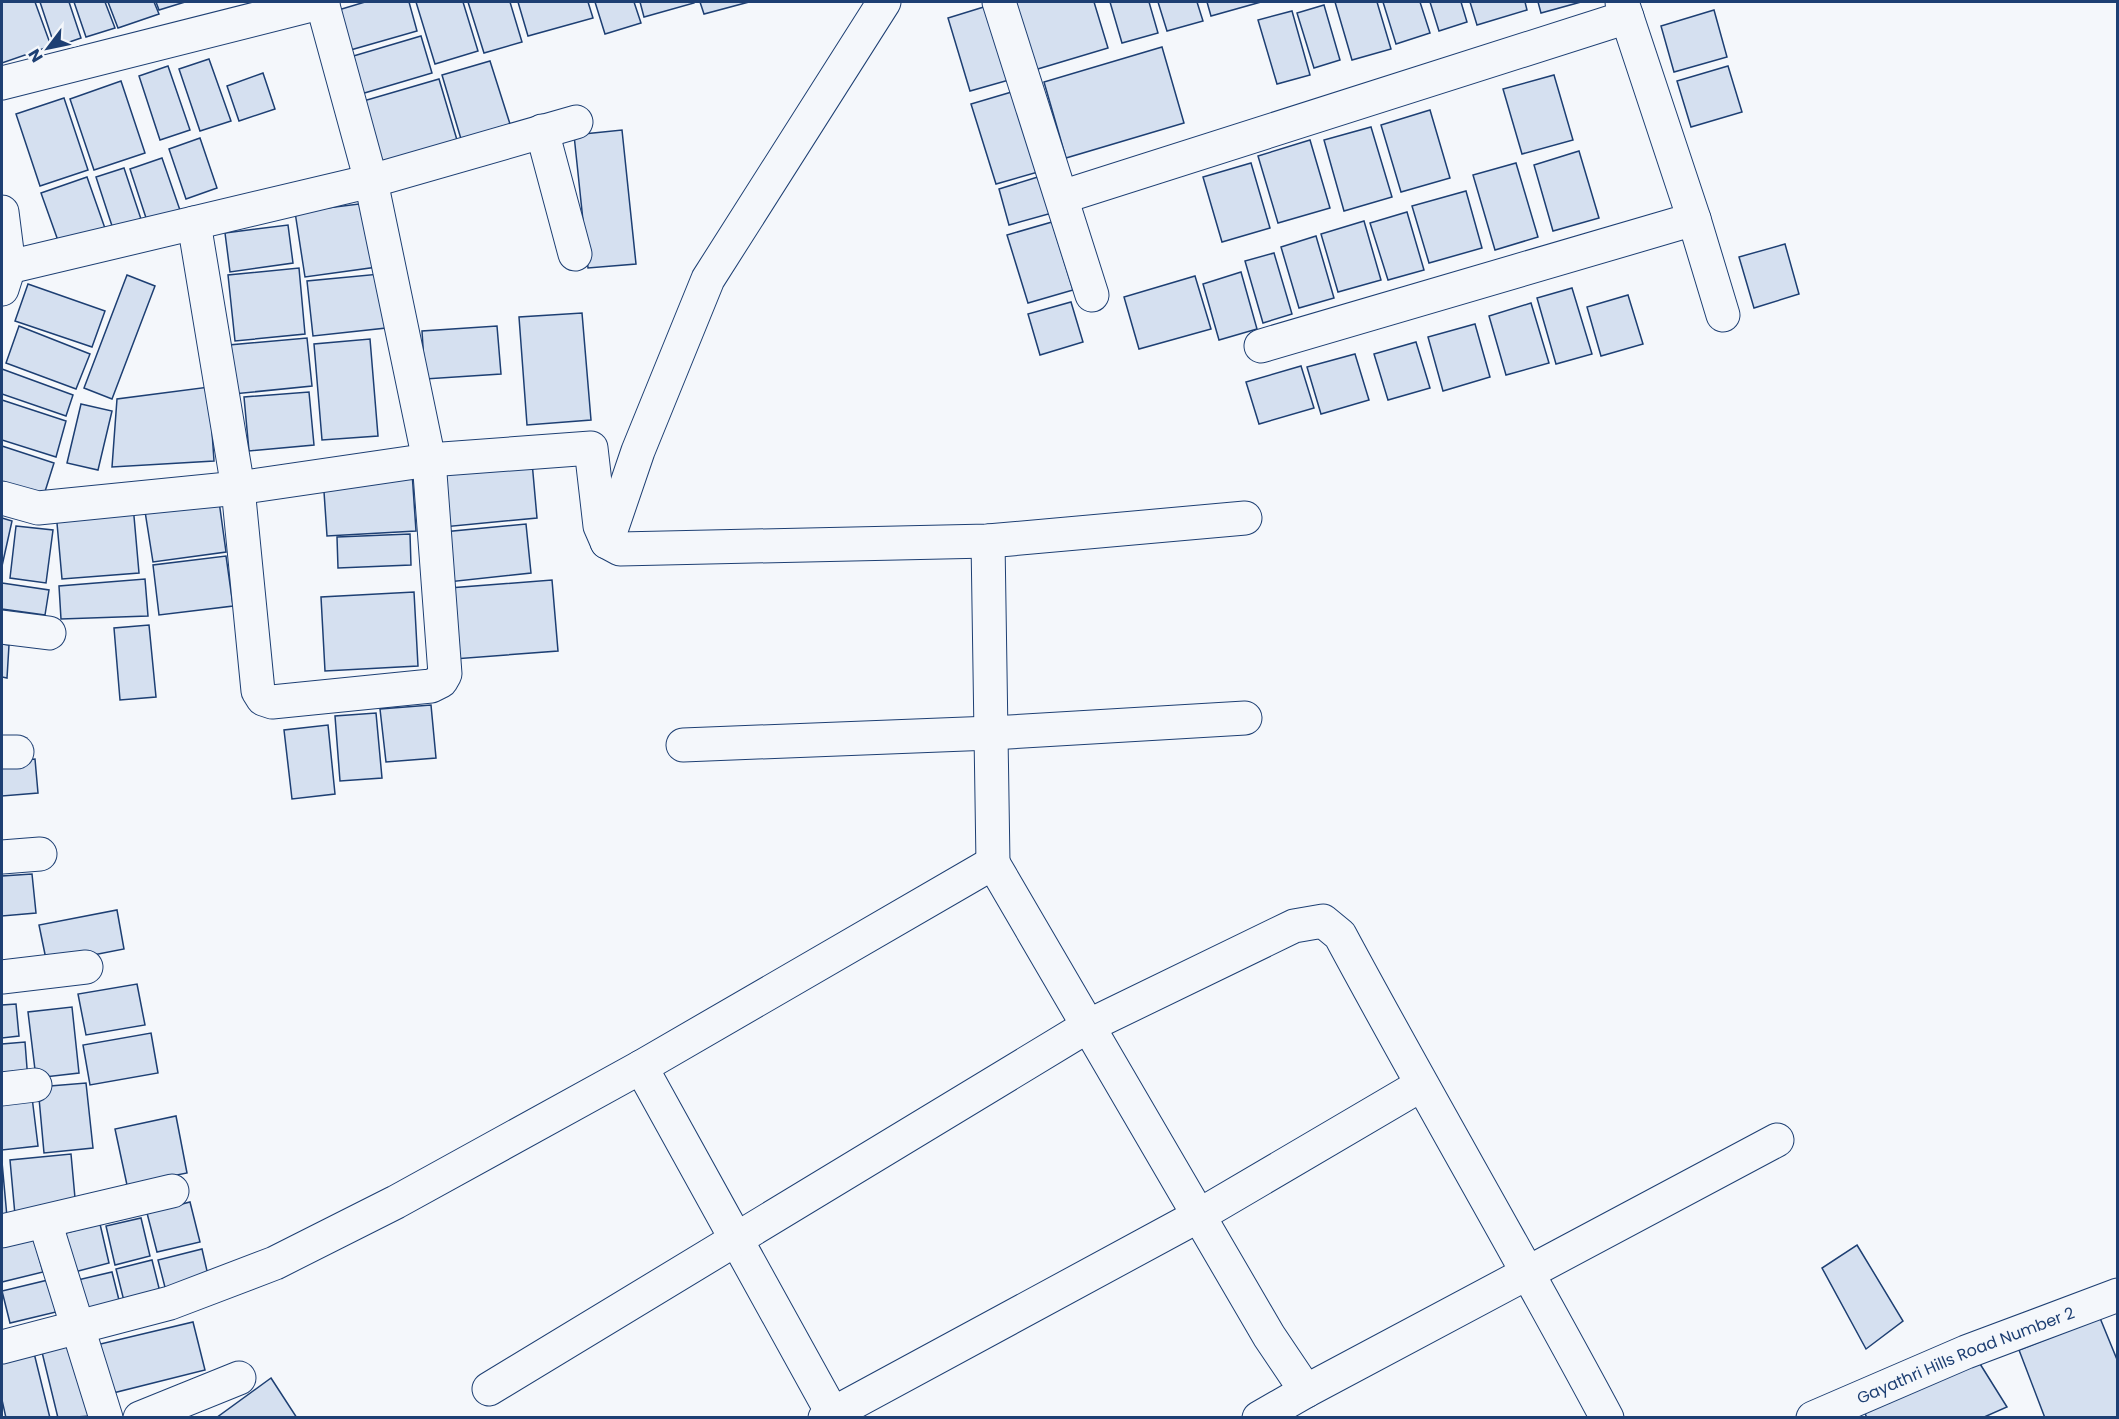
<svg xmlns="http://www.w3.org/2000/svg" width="2119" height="1419" viewBox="0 0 2119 1419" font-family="Poppins,sans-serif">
	<rect width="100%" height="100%" fill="#f4f7fb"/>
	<g fill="#d5e0f0" stroke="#1d3f73" stroke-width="1.5">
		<path d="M 2,2 L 35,2 L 51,46 L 2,63 Z"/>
		<path d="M 40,2 L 69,2 L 81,38 L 55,47 Z"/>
		<path d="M 74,2 L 105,2 L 115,28 L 86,37 Z"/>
		<path d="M 108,2 L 154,2 L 159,14 L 118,28 Z"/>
		<path d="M 156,2 L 185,2 L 159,10 Z"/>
		<path d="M 365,2 L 409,2 L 417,31 L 347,51 L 335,11 Z"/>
		<path d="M 416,2 L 463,2 L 478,51 L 435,64 Z"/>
		<path d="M 468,2 L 510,2 L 522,42 L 484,53 Z"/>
		<path d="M 518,2 L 588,2 L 593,18 L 528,36 Z"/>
		<path d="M 595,2 L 634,2 L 641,23 L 605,34 Z"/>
		<path d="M 640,2 L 694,2 L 694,3 L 644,17 Z"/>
		<path d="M 700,2 L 749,2 L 704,14 Z"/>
		<path d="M 1011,2 L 1094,2 L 1108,48 L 1031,71 Z"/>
		<path d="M 1110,2 L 1149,2 L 1158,33 L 1122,43 Z"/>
		<path d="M 1158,2 L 1197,2 L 1203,21 L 1167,31 Z"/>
		<path d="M 1207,2 L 1261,2 L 1211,16 Z"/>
		<path d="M 1335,2 L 1377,2 L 1391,49 L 1352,60 Z"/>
		<path d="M 1383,2 L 1420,2 L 1430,33 L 1396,44 Z"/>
		<path d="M 1430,2 L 1461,2 L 1467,22 L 1439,31 Z"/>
		<path d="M 1470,2 L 1525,2 L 1527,10 L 1477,25 Z"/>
		<path d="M 1538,2 L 1581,2 L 1541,13 Z"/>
		<path d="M 1324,5 L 1340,60 L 1314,68 L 1297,13 Z"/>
		<path d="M 987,6 L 1009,80 L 970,91 L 948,18 Z"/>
		<path d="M 1714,10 L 1727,57 L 1674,72 L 1661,26 Z"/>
		<path d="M 1292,11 L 1310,75 L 1277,84 L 1258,20 Z"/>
		<path d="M 421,36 L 432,73 L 361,94 L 350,57 Z"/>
		<path d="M 1162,47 L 1184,123 L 1066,158 L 1044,82 Z"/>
		<path d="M 209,59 L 231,121 L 200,131 L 179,69 Z"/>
		<path d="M 490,61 L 510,124 L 461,139 L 442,75 Z"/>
		<path d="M 168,66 L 190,130 L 160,140 L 139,76 Z"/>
		<path d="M 1728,66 L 1742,112 L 1691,127 L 1677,81 Z"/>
		<path d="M 263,73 L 275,109 L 239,121 L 227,86 Z"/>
		<path d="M 1554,75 L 1573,140 L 1522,154 L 1503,89 Z"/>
		<path d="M 439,79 L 457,140 L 378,163 L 360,102 Z"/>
		<path d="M 121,81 L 145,153 L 94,170 L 70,99 Z"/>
		<path d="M 1015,91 L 1038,172 L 996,184 L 971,104 Z"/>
		<path d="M 64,98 L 88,170 L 40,186 L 16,114 Z"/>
		<path d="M 1430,110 L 1450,178 L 1401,192 L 1381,125 Z"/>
		<path d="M 1371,127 L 1392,197 L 1344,211 L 1324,140 Z"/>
		<path d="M 622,130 L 636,264 L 588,268 L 574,135 Z"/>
		<path d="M 200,138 L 217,188 L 186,199 L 169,149 Z"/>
		<path d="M 1310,140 L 1330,208 L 1278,223 L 1258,156 Z"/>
		<path d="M 1579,151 L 1599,218 L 1553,231 L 1534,165 Z"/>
		<path d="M 162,158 L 182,216 L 149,227 L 130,169 Z"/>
		<path d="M 1251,163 L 1270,228 L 1222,242 L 1203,177 Z"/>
		<path d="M 1516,163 L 1538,237 L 1495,250 L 1473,175 Z"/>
		<path d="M 124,168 L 143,225 L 115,235 L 96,177 Z"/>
		<path d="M 1041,176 L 1052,213 L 1009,225 L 999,189 Z"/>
		<path d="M 87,177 L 107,234 L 61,249 L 41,193 Z"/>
		<path d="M 1466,191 L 1482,248 L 1429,263 L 1412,206 Z"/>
		<path d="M 367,203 L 377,267 L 305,277 L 295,212 Z"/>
		<path d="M 1407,212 L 1424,270 L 1388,280 L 1370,223 Z"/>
		<path d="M 1364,221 L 1381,280 L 1338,292 L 1321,234 Z"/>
		<path d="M 1052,222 L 1073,290 L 1028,303 L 1007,235 Z"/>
		<path d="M 288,225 L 293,263 L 230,272 L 225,233 Z"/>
		<path d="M 1316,236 L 1334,298 L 1299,308 L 1281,247 Z"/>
		<path d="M 1785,244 L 1799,294 L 1754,308 L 1739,257 Z"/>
		<path d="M 1274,253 L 1292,314 L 1263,323 L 1245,261 Z"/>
		<path d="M 299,268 L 305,334 L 235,341 L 228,275 Z"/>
		<path d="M 1241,272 L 1257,329 L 1219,340 L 1203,284 Z"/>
		<path d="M 380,274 L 386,328 L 313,336 L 307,281 Z"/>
		<path d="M 127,275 L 155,286 L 112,399 L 84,388 Z"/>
		<path d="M 1195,276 L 1211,329 L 1139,349 L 1124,297 Z"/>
		<path d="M 28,284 L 105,311 L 92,347 L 15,321 Z"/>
		<path d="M 1572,288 L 1592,354 L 1556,364 L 1537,298 Z"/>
		<path d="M 1628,295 L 1643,344 L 1601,356 L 1587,307 Z"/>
		<path d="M 1071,302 L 1083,342 L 1040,355 L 1028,314 Z"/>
		<path d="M 1531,303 L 1549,363 L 1506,375 L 1489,316 Z"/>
		<path d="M 582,313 L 591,420 L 527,425 L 519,317 Z"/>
		<path d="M 1475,324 L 1490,377 L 1443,391 L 1428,337 Z"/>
		<path d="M 19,326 L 90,354 L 76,389 L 6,363 Z"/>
		<path d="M 497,326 L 501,374 L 425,379 L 422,331 Z"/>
		<path d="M 307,338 L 312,386 L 233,394 L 229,345 Z"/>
		<path d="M 370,339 L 378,436 L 322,440 L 314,344 Z"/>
		<path d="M 1416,342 L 1430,388 L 1388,400 L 1374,354 Z"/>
		<path d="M 1355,354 L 1369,400 L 1321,414 L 1307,367 Z"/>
		<path d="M 1301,366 L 1314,408 L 1259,424 L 1246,382 Z"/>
		<path d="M 2,369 L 73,395 L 66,416 L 2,394 Z"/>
		<path d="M 209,387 L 214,461 L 112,467 L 117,399 Z"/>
		<path d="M 309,392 L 314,445 L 249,451 L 244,397 Z"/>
		<path d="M 2,400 L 66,421 L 56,457 L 2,440 Z"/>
		<path d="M 81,404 L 112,411 L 98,470 L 67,463 Z"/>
		<path d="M 2,446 L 54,463 L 42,501 L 2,488 Z"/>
		<path d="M 532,462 L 537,518 L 443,527 L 437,470 Z"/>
		<path d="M 412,472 L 416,531 L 327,536 L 323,477 Z"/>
		<path d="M 218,494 L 226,552 L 153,562 L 144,505 Z"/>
		<path d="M 133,505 L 139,573 L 62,579 L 56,512 Z"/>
		<path d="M 2,518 L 12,521 L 2,566 Z"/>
		<path d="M 526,524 L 531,573 L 448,582 L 443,532 Z"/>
		<path d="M 16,526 L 53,530 L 46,583 L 10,578 Z"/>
		<path d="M 410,534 L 411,565 L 338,568 L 337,537 Z"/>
		<path d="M 226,556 L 233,606 L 159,615 L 153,565 Z"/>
		<path d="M 145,579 L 148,616 L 61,619 L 59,586 Z"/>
		<path d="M 552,580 L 558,651 L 454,659 L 449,588 Z"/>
		<path d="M 2,583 L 49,590 L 45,615 L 2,609 Z"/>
		<path d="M 414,592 L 418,666 L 325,671 L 321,597 Z"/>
		<path d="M 149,625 L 156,697 L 120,700 L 114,628 Z"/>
		<path d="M 2,644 L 9,645 L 7,678 L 2,677 Z"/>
		<path d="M 431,705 L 436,758 L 386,762 L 380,709 Z"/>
		<path d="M 376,713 L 382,778 L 340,781 L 335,716 Z"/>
		<path d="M 328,725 L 335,794 L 292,799 L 284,730 Z"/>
		<path d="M 35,759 L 38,793 L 2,796 L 2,762 Z"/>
		<path d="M 32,874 L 36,913 L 2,916 L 2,876 Z"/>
		<path d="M 117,910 L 124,949 L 47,964 L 39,925 Z"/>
		<path d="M 137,984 L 145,1025 L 86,1035 L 78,994 Z"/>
		<path d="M 16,1004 L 19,1036 L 2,1038 L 2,1005 Z"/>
		<path d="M 72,1007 L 79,1073 L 36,1078 L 28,1012 Z"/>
		<path d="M 151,1033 L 158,1073 L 90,1085 L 83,1045 Z"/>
		<path d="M 25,1042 L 28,1081 L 2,1082 L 2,1044 Z"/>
		<path d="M 86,1083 L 93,1148 L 44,1153 L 38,1087 Z"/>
		<path d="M 31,1089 L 38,1146 L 2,1150 L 2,1092 Z"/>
		<path d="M 176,1116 L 187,1173 L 127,1185 L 115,1129 Z"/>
		<path d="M 71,1154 L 76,1209 L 15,1215 L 10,1160 Z"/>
		<path d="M 2,1162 L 7,1217 L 2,1218 Z"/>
		<path d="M 190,1202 L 200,1242 L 157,1252 L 147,1213 Z"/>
		<path d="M 141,1218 L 150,1256 L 115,1265 L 106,1226 Z"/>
		<path d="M 100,1224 L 109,1263 L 63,1275 L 54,1236 Z"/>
		<path d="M 34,1239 L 43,1272 L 2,1282 L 2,1247 Z"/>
		<path d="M 1857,1245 L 1903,1321 L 1866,1349 L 1822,1268 Z"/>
		<path d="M 202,1249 L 210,1284 L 167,1295 L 158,1260 Z"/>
		<path d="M 152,1260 L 161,1296 L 125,1305 L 116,1269 Z"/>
		<path d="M 112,1272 L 120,1304 L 77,1315 L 69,1282 Z"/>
		<path d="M 48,1280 L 56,1312 L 10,1323 L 2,1291 Z"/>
		<path d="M 2100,1318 L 2118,1362 L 2118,1418 L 2045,1418 L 2019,1350 Z"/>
		<path d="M 193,1322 L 205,1370 L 105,1395 L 92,1346 Z"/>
		<path d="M 74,1340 L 92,1416 L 58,1418 L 41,1348 Z"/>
		<path d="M 34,1353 L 50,1418 L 6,1418 L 2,1400 L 2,1361 Z"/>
		<path d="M 1977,1359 L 2007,1407 L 1982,1418 L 1867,1418 L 1864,1411 Z"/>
		<path d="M 271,1378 L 297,1418 L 216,1418 Z"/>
	</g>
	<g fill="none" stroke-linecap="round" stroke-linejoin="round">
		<defs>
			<g id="street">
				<path d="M 999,2 L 1092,295"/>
				<path d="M 2,83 L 323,2"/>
				<path d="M 542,131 L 575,254"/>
				<path d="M 1062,197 L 1627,17"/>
				<path d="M 2,212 L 9,267 L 2,289"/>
				<path d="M 1694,219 L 1723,315"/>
				<path d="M 194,223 L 238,488 L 258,691 L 263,699 L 272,702 L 431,686 L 441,681 L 445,674 L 429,460 L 371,181 L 322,2"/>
				<path d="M 9,267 L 371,181 L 576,122"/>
				<path d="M 1261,346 L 1694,219 L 1622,2"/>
				<path d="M 2,498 L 38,508 L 238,488 L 429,460 L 591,448 L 600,526 L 607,542 L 620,549 L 988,541 L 1245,518"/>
				<path d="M 988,541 L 993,863"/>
				<path d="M 607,542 L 638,451 L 708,279 L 884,2"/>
				<path d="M 2,627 L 49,633"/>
				<path d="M 683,745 L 991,733 L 1245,718"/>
				<path d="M 2,752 L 17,752"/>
				<path d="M 2,857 L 40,854"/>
				<path d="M 2,977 L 86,967"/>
				<path d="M 641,1067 L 835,1418"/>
				<path d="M 2,1089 L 35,1085"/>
				<path d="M 45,1222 L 106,1418"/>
				<path d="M 2,1231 L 172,1191"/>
				<path d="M 2,1347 L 170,1303 L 275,1263 L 396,1202 L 641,1067 L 993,863 L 1269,1336 L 1306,1391 L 1259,1418"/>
				<path d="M 489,1389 L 1088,1026 L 1294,926 L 1323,921 L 1340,935 C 1427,1097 1520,1255 1607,1418"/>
				<path d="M 1306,1391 L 1777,1140"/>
				<path d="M 140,1418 L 239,1378"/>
				<path d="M 825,1418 L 1198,1216 L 1421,1085"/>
				<path id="s1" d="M 1813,1418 L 1966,1352 L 2118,1295"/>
			</g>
		</defs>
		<use href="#street" stroke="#1d3f73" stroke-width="35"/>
		<use href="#street" stroke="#f4f7fb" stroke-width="33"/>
	</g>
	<g text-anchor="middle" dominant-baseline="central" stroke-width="4.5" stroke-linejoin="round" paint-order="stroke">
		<g font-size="16" fill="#1d3f73" stroke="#f4f7fb">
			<text stroke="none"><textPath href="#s1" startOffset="165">Gayathri Hills Road Number 2</textPath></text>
		</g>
	</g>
	<rect width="2119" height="1419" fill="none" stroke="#1d3f73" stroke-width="6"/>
	<g transform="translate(48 48) rotate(238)" stroke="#f4f7fb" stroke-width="4.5" paint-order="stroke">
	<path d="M0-4.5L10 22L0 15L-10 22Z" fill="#1d3f73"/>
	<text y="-9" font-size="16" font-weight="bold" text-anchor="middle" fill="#1d3f73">N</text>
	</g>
</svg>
